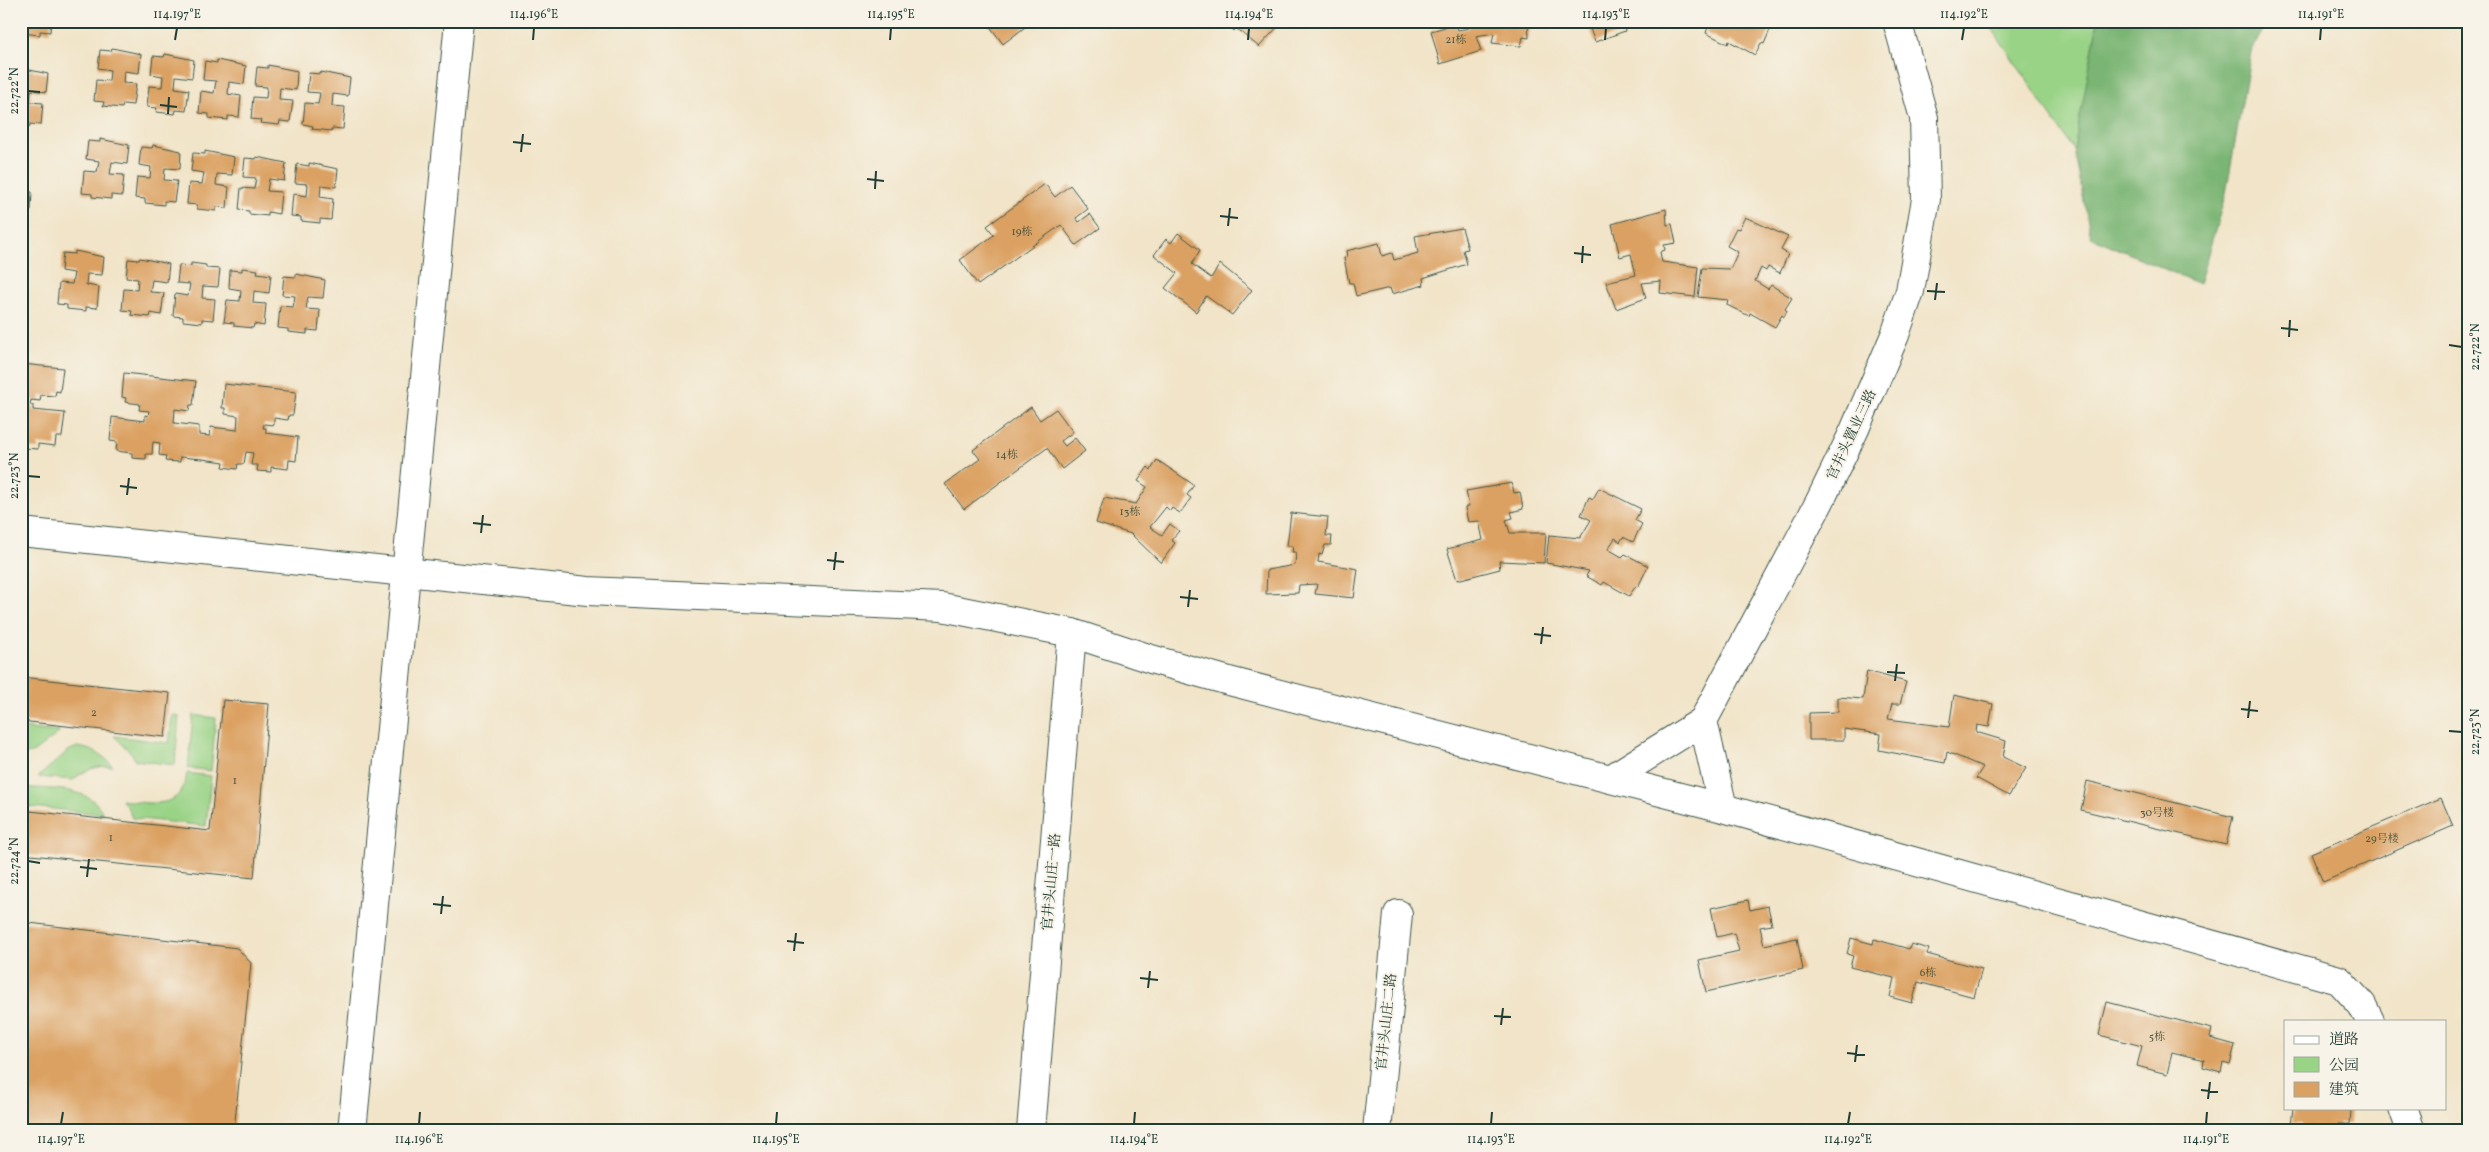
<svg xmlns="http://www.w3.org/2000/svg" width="2489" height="1152" viewBox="0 0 2489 1152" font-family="Vollkorn,'Noto Serif SC',serif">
	<rect width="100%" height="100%" fill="#f7f3e8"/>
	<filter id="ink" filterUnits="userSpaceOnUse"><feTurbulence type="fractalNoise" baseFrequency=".02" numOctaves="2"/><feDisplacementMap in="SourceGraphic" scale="10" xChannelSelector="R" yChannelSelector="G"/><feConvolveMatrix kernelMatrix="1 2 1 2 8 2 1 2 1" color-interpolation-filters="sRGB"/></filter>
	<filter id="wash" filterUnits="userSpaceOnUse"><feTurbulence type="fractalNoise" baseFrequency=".0096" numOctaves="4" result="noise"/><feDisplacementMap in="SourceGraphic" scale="20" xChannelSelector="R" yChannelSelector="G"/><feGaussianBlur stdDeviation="1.12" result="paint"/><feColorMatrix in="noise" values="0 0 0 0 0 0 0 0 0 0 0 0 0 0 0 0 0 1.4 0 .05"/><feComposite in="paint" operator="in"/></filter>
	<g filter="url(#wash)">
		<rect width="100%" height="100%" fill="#f1e4c8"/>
		<g fill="#99d386" stroke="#5c885d">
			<path d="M 1987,21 L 2098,21 L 2074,150 Z"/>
			<path d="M 172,715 L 179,716 L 175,765 L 135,760 L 132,754 L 114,736 L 169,743 Z"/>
			<path d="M 193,715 L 216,718 L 211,771 L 188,768 Z"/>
			<path d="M 21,728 L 60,732 L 34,752 L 21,756 Z"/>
			<path d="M 77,747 C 93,749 102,754 113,766 C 96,766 86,769 73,780 L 38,777 L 68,751 Z"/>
			<path d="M 187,773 L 211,776 L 206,826 L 132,818 L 127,806 L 121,800 C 151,803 182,812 187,773 Z"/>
			<path d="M 21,787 C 48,790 92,785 103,814 L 21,806 Z"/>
		</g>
		<path fill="#7ab573" stroke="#4c7954" d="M 2098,21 L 2268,21 L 2251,52 L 2226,193 L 2199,284 L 2091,237 L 2074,150 Z"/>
		<g id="blocks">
			<g fill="#dba162">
				<path d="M 21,21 L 51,21 L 50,32 L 40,31 L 40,35 L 21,33 Z"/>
				<path d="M 986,21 L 1033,21 L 1003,44 Z"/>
				<path d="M 1224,21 L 1283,21 L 1259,47 L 1236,28 L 1234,31 Z"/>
				<path d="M 1467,21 L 1528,21 L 1529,38 L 1523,37 L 1521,46 L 1492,43 L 1494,33 L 1476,36 L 1481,51 L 1440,64 L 1431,31 L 1456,24 L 1458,30 L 1469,28 Z"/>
				<path d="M 1587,21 L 1623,21 L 1625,31 L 1595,42 Z"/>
				<path d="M 1639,21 L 1668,21 L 1667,26 L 1639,23 Z"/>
				<path d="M 1679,21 L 1765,21 L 1772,25 L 1764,44 L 1761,43 L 1755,55 L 1729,41 L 1728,44 L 1706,33 L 1708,27 L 1678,25 Z"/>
				<path d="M 112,48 L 141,54 L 139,73 L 124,71 L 123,83 L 136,84 L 133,105 L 123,104 L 122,108 L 103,106 L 104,102 L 94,101 L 96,80 L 109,81 L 110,70 L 98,68 L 100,50 L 111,51 Z"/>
				<path d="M 165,54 L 194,60 L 192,78 L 176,76 L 175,88 L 189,90 L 186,111 L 176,110 L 175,114 L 156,112 L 157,108 L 147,107 L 149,86 L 162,87 L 163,76 L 151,74 L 153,56 L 164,57 Z"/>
				<path d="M 217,60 L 246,66 L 244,84 L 229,82 L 228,94 L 241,96 L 239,117 L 228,116 L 228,120 L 209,118 L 209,114 L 199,113 L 201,91 L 214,93 L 216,81 L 203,80 L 205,61 L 217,63 Z"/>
				<path d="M 268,65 L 297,71 L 296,90 L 280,88 L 279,100 L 293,101 L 290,122 L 280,121 L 279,125 L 260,123 L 261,120 L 251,119 L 253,97 L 266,98 L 267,87 L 255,86 L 257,67 L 268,68 Z"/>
				<path d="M 21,68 L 48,74 L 46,92 L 31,90 L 30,102 L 43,103 L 41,125 L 30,124 L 30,127 L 21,126 Z"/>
				<path d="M 321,72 L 350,78 L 348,96 L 333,94 L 332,106 L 345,107 L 343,129 L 332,128 L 332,131 L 312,129 L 313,126 L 303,124 L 305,103 L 318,104 L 320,93 L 307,92 L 309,73 L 320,74 Z"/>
				<path d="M 100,139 L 129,145 L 127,164 L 112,162 L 110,174 L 124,175 L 122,196 L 111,195 L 111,199 L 92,197 L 92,194 L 82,193 L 84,171 L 97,172 L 99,161 L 86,159 L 88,141 L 100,142 Z"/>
				<path d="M 153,145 L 181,151 L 180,169 L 165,168 L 164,180 L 177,181 L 174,202 L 164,201 L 164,205 L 145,203 L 145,199 L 135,198 L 137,177 L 150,178 L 151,167 L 139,165 L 141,147 L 152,148 Z"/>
				<path d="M 205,151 L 234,157 L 232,175 L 217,174 L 216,185 L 229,187 L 227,208 L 216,207 L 216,211 L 197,209 L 197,205 L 187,204 L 189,183 L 202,184 L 204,173 L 191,171 L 193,153 L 205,154 Z"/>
				<path d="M 257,157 L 286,163 L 284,181 L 269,179 L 267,191 L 281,192 L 279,214 L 268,212 L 268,216 L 249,214 L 249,211 L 239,210 L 241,188 L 254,189 L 256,178 L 243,177 L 245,158 L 256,159 Z"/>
				<path d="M 309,163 L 338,169 L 336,187 L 321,185 L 320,197 L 333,199 L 331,220 L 320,219 L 320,223 L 301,221 L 301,217 L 291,216 L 293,194 L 307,196 L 308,184 L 295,183 L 297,164 L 309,166 Z"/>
				<path d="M 1045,184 L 1055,197 L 1070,185 L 1088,209 L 1076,218 L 1079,222 L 1090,214 L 1100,228 L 1076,245 L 1061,225 L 978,285 L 960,260 L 994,235 L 987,226 Z"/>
				<path d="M 21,191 L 32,192 L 31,211 L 21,210 Z"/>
				<path d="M 1666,209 L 1667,225 L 1672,224 L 1676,243 L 1664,245 L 1665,250 L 1660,252 L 1662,262 L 1698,267 L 1695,297 L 1660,293 L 1661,281 L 1642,283 L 1646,298 L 1616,309 L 1606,282 L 1636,275 L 1631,254 L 1620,257 L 1612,224 Z"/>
				<path d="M 1745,217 L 1788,237 L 1781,250 L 1788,254 L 1780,273 L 1768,267 L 1766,271 L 1761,268 L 1755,281 L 1768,289 L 1771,285 L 1792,298 L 1785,309 L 1787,311 L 1784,317 L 1782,315 L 1775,327 L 1750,313 L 1749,316 L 1727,305 L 1728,300 L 1698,297 L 1702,268 L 1730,269 L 1738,252 L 1727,246 L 1736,228 L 1739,229 Z"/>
				<path d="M 21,222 L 28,222 L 25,243 L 21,243 Z"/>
				<path d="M 1462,228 L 1468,249 L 1463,250 L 1467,264 L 1423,278 L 1424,285 L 1392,294 L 1390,288 L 1356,296 L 1353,283 L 1349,283 L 1344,258 L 1347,257 L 1346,251 L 1379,243 L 1382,256 L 1392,253 L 1394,260 L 1418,253 L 1415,236 Z"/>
				<path d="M 1178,233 L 1200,250 L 1192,264 L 1211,278 L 1220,264 L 1252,290 L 1232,315 L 1206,296 L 1196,312 L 1165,288 L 1177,273 L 1154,255 L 1166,239 L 1171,243 Z"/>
				<path d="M 75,251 L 104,257 L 102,275 L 87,274 L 86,285 L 99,287 L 97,308 L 86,307 L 86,311 L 67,309 L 67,305 L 57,304 L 59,283 L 72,284 L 74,273 L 61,271 L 63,253 L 75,254 Z"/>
				<path d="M 140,258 L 169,264 L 167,282 L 152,280 L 150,292 L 164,293 L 161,315 L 151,313 L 150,317 L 131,315 L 132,311 L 122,310 L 124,289 L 137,290 L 138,279 L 126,278 L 128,259 L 139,260 Z"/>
				<path d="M 191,263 L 206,265 L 206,268 L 220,269 L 218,287 L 203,286 L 202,298 L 215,299 L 213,320 L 202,319 L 202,323 L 183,321 L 183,317 L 173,316 L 175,294 L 188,296 L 190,284 L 177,283 L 179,265 L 191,266 Z"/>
				<path d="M 242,268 L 258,270 L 257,273 L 271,275 L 269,293 L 254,291 L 253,303 L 266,304 L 264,326 L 254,324 L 253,328 L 234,326 L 234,323 L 224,322 L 227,300 L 240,301 L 241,290 L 229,288 L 230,270 L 242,271 Z"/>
				<path d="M 296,274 L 325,280 L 323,298 L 308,297 L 306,309 L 320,310 L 318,331 L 307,330 L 307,334 L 288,332 L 288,329 L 278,328 L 280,306 L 293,307 L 295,296 L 282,295 L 284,276 L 296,277 Z"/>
				<path d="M 21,364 L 63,368 L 60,392 L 56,391 L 55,396 L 41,395 L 40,401 L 31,400 L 30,405 L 33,405 L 33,410 L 65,413 L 62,437 L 56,437 L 55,446 L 38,444 L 38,449 L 24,448 L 24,442 L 21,442 Z"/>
				<path d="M 124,373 L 196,381 L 193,405 L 190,405 L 189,411 L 175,409 L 174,423 L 199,426 L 199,435 L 210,436 L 211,427 L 237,430 L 238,416 L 225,414 L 225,408 L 222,408 L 224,384 L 296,392 L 293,415 L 289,415 L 288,420 L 274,418 L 274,425 L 264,424 L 263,428 L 266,428 L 266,433 L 298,437 L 296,461 L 289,460 L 288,469 L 271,467 L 271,472 L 257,471 L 258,465 L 251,465 L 253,453 L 246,452 L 244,464 L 238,464 L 237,469 L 223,467 L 224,462 L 202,459 L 180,457 L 180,462 L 165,461 L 166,456 L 159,455 L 160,443 L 153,442 L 152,454 L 146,454 L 146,459 L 132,458 L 132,453 L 116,451 L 117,442 L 110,441 L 112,417 L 145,421 L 145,415 L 148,416 L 149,411 L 139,410 L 140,404 L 125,402 L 126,398 L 122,397 Z"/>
				<path d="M 1031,407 L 1040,420 L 1056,409 L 1073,432 L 1061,441 L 1065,446 L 1075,438 L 1085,451 L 1062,469 L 1047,448 L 964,509 L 945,484 L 980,459 L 973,450 Z"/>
				<path d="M 1157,460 L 1194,485 L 1187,495 L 1191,498 L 1180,513 L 1172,508 L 1170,511 L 1166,507 L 1150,527 L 1162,535 L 1170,524 L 1179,531 L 1171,540 L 1175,543 L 1161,563 L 1131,534 L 1096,523 L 1104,498 L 1136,504 L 1147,487 L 1138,481 L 1148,467 L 1151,470 Z"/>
				<path d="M 1512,483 L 1514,493 L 1520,492 L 1523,509 L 1511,512 L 1513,518 L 1506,520 L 1510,533 L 1546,533 L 1544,563 L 1499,561 L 1500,569 L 1457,580 L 1447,549 L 1483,540 L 1479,521 L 1468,522 L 1465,507 L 1469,506 L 1466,491 Z"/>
				<path d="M 1599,488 L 1641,509 L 1635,520 L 1642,524 L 1633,542 L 1623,537 L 1620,542 L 1615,538 L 1608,549 L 1622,557 L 1625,554 L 1648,566 L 1638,587 L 1636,586 L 1629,596 L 1604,582 L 1602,585 L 1586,576 L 1589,571 L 1546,563 L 1549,535 L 1580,538 L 1591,520 L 1581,515 L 1589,497 L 1593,499 Z"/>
				<path d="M 1291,513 L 1328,517 L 1326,536 L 1332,536 L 1331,545 L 1325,545 L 1322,555 L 1319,554 L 1318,562 L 1358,569 L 1354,598 L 1315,594 L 1317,584 L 1299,585 L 1298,593 L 1266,594 L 1267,570 L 1295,565 L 1296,552 L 1292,552 L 1293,546 L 1287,546 Z"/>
				<path d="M 1867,671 L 1906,682 L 1900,704 L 1892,704 L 1888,719 L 1949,727 L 1954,695 L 1993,704 L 1989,727 L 1977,725 L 1976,732 L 2006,741 L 2003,757 L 2026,768 L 2009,796 L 1976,778 L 1983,767 L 1947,752 L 1945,763 L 1879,750 L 1881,734 L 1844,729 L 1844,740 L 1809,740 L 1809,713 L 1838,712 L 1838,697 L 1863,699 Z"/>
				<path d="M 21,677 L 170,693 L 165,737 L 21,721 Z"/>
				<path d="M 223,700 L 269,704 L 254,878 L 21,854 L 21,810 L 210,831 Z"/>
				<path d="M 2087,781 L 2233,817 L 2226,845 L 2081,810 Z"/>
				<path d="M 2441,798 L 2453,826 L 2323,882 L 2311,853 Z"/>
				<path d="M 1748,900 L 1750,910 L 1768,906 L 1772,925 L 1760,927 L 1764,945 L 1797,938 L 1803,970 L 1706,992 L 1699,960 L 1739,951 L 1734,933 L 1717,937 L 1711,908 Z"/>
				<path d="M 21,922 L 237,948 L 251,963 L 234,1131 L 21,1131 Z"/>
				<path d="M 1851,938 L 1873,944 L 1874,939 L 1909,949 L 1911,944 L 1929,949 L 1927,954 L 1982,969 L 1974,997 L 1918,982 L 1912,1003 L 1890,997 L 1894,978 L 1850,967 L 1853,956 L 1847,954 Z"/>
				<path d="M 2107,1002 L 2212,1029 L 2210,1038 L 2235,1045 L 2230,1065 L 2223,1063 L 2221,1072 L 2203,1067 L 2204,1060 L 2172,1052 L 2167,1074 L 2137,1066 L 2142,1046 L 2099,1035 Z"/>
				<path d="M 2293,1108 L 2351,1110 L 2350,1124 L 2338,1124 L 2339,1131 L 2301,1131 L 2301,1124 L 2291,1124 Z"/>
			</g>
		</g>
	</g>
	<g filter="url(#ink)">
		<use href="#blocks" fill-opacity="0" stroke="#3e564a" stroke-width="1"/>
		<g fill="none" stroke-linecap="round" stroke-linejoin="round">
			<defs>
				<g id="tertiary">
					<path d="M 21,532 L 588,591 L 942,607 L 1072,633 L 1151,659 L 1229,681 L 1723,808 L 2339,980 L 2362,1005 L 2370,1021"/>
					<path d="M 1703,721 L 1723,808"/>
					<path d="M 1612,778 L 1703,721 L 1819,503 L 1854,431 L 1895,335 L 1910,291 L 1926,199 L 1924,118 L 1897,21"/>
					<path d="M 2403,1108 L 2411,1131"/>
					<path d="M 352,1131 C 390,761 423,391 459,21"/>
					<path d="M 1031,1131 L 1072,633"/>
					<path d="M 1377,1131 L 1398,914"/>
				</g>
			</defs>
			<use href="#tertiary" stroke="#3e564a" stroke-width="30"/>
			<use href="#tertiary" stroke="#fff" stroke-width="28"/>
		</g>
	</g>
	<path fill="none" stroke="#1f3d34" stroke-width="2" d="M 175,40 L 177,28M 533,40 L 534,28M 890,40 L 891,28M 1248,40 L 1249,28M 1605,40 L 1606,28M 1962,40 L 1964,28M 2320,40 L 2321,28M 28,91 L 40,92M 160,105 L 177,107M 168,114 L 169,97M 513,142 L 531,144M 521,152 L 523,134M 867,179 L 884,181M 875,189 L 876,171M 1220,216 L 1238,218M 1228,226 L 1230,208M 1574,253 L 1591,255M 1582,263 L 1583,246M 1927,291 L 1945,292M 1935,300 L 1937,283M 2281,328 L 2298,330M 2289,337 L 2290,320M 2449,345 L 2462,347M 28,476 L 40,477M 120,486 L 137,488M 127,495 L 129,478M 473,523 L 491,525M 481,533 L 483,515M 827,560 L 844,562M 834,570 L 836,552M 1180,597 L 1198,599M 1188,607 L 1190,590M 1534,634 L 1551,636M 1541,644 L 1543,627M 1887,672 L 1905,673M 1895,681 L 1897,664M 2241,709 L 2258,711M 2248,718 L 2250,701M 2449,731 L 2462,732M 28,861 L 40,863M 80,867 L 97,869M 87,877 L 89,859M 433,904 L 451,906M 441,914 L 443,896M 787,941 L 804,943M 794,951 L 796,933M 1140,978 L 1158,980M 1148,988 L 1150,971M 1494,1016 L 1511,1017M 1501,1025 L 1503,1008M 1847,1053 L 1865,1055M 1855,1062 L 1857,1045M 2201,1090 L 2218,1092M 2208,1099 L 2210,1082M 61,1124 L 63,1112M 419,1124 L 420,1112M 776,1124 L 777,1112M 1134,1124 L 1135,1112M 1491,1124 L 1492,1112M 1848,1124 L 1850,1112M 2206,1124 L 2207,1112"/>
	<g text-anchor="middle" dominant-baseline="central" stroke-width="4" stroke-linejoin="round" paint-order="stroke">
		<g font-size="11" fill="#4e5640">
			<text x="1456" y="40">21栋</text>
			<text x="1022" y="232">19栋</text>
			<text x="1007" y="455">14栋</text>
			<text x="1130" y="512">13栋</text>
			<text x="94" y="713">2</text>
			<text x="235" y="781">1</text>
			<text x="2157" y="813">30号楼</text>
			<text x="111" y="838">1</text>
			<text x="2382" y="839">29号楼</text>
			<text x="1928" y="973">6栋</text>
			<text x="2157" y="1037">5栋</text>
		</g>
		<g font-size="14" fill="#1f3d34" stroke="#f7f3e8">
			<text transform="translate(1852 435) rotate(-65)">官井头置业三路</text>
			<text transform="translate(1052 882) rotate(-85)">官井头山庄一路</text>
			<text transform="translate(1387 1022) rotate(-84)">官井头山庄二路</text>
		</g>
	</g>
	<rect width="2489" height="1152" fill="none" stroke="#f7f3e8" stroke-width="55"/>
	<rect x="2284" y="1020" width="162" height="90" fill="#f7f3e8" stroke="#a1aaa0"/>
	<rect x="2294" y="1036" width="25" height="8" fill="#ffffff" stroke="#a1aaa0"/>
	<text x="2329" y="1044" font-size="15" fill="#1f3d34">道路</text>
	<rect x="2294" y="1057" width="25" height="15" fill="#99d386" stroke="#a1aaa0"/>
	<text x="2329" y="1070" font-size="15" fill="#1f3d34">公园</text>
	<rect x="2294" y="1082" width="25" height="15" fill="#dba162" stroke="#a1aaa0"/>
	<text x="2329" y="1094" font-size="15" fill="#1f3d34">建筑</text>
	<rect x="28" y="28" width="2434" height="1096" fill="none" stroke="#1f3d34" stroke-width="2"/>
	<g font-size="12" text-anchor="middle" fill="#1f3d34">
		<text x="177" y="18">114.197°E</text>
		<text x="534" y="18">114.196°E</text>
		<text x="891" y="18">114.195°E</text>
		<text x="1249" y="18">114.194°E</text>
		<text x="1606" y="18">114.193°E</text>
		<text x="1964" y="18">114.192°E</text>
		<text x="2321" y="18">114.191°E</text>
		<text transform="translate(14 91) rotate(-90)" y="4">22.722°N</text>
		<text transform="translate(2475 347) rotate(-90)" y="4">22.722°N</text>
		<text transform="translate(14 476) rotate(-90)" y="4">22.723°N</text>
		<text transform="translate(2475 732) rotate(-90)" y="4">22.723°N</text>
		<text transform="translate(14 861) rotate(-90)" y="4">22.724°N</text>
		<text x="61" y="1143">114.197°E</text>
		<text x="419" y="1143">114.196°E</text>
		<text x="776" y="1143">114.195°E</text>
		<text x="1134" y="1143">114.194°E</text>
		<text x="1491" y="1143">114.193°E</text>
		<text x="1848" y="1143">114.192°E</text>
		<text x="2206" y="1143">114.191°E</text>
	</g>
</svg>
